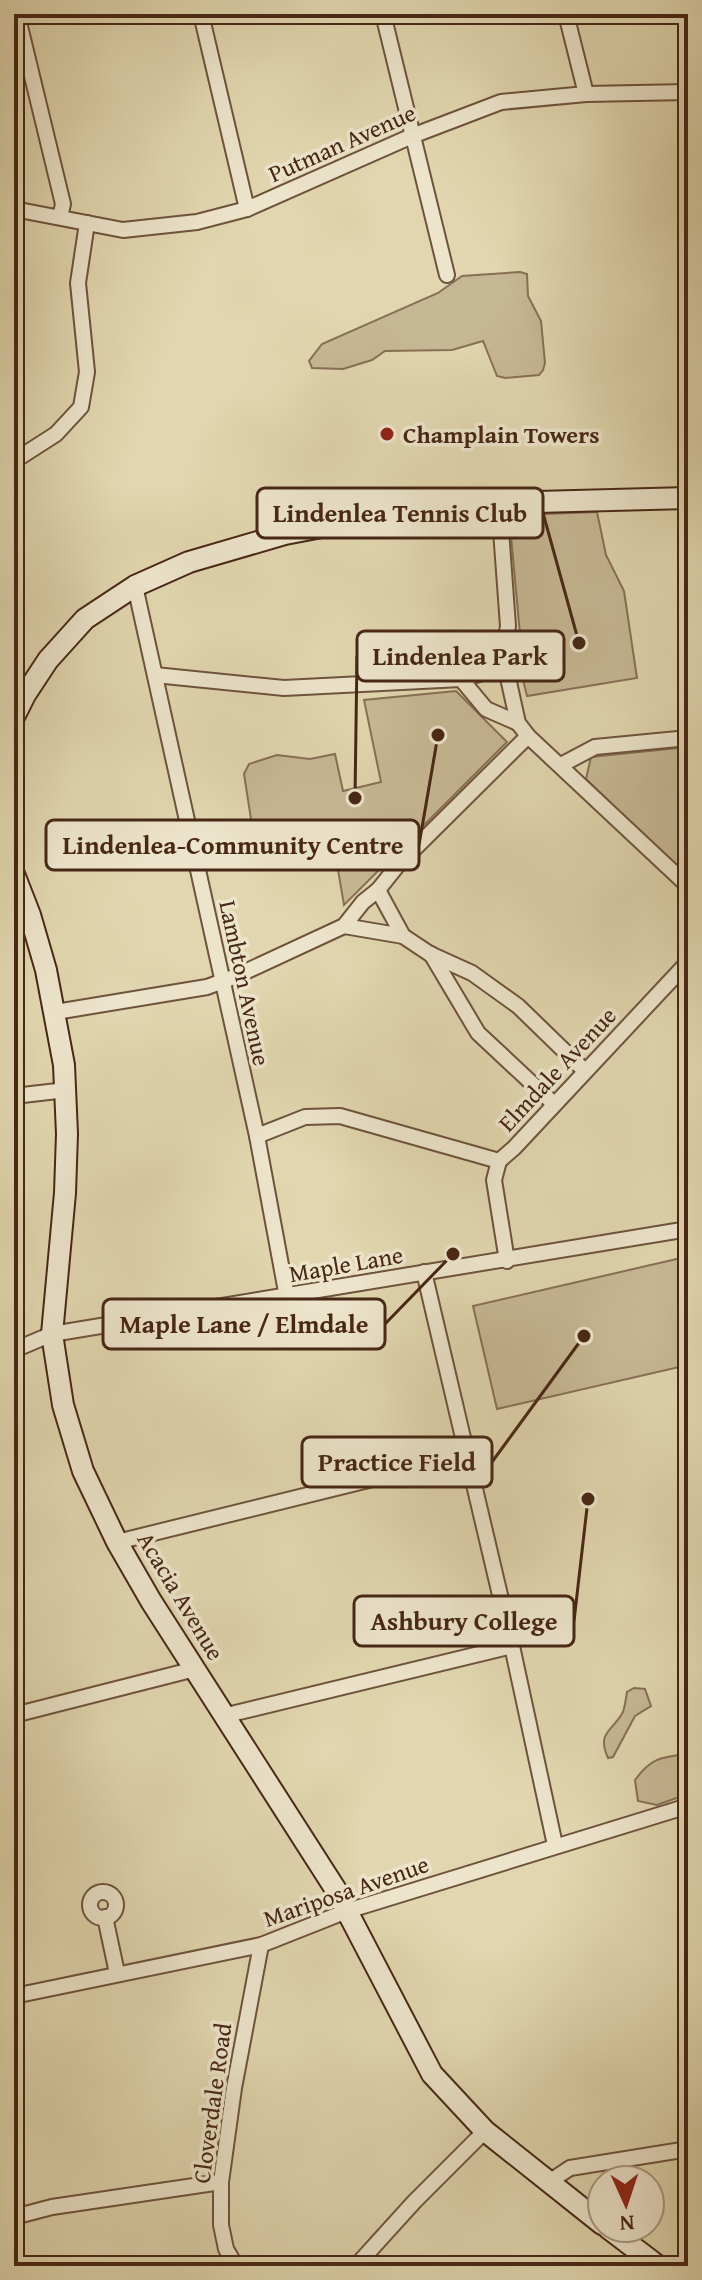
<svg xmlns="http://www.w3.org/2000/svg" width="702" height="2280" viewBox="0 0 702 2280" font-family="'Gentium Book Plus',serif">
	<rect width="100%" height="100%" fill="#e1d6af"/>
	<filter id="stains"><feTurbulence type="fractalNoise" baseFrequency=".0025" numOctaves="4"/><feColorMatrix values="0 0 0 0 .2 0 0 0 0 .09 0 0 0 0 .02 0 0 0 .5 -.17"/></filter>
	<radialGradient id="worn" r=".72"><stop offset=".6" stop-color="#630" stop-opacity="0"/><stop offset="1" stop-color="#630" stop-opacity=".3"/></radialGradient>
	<g fill="#c7b895" stroke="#877055" stroke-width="2">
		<path d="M 520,272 L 527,274 L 528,296 L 541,321 L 545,363 L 543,370 L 539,375 L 505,378 L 497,376 L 483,341 L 452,350 L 385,351 L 372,360 L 343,369 L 312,368 L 309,361 L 322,344 L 438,293 L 462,276 Z"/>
		<path d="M 597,512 L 606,555 L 624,591 L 637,678 L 527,696 L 516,652 L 520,634 L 510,525 L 519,515 Z"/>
		<path d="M 456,691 L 507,742 L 344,905 L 338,870 L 334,869 L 332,858 C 307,847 272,872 255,845 L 244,774 L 249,764 L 277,755 L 310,759 L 335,754 L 343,791 L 381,782 L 364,700 Z"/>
		<path d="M 688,747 L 688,878 L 586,779 L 591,757 Z"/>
		<path d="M 681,1258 L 688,1290 L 688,1365 L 497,1409 L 473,1306 Z"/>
		<path d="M 634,1688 L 645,1689 L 651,1706 L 635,1716 L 613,1757 L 608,1758 C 596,1732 613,1731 623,1712 C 625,1706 626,1698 627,1692 Z"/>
		<path d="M 688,1754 L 688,1794 L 657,1805 L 638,1801 L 635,1780 C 651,1758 661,1757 688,1754 Z"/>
	</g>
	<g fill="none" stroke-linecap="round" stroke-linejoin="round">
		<defs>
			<g id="street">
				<path d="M 17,14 L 63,204 L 60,217"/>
				<path d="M 201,14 L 247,209"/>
				<path d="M 383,14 L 447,275"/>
				<path d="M 566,14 L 586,94"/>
				<path d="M 14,209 L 123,230 L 197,222 L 247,209 L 412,136 L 501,102 L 586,94 L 688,92"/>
				<path d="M 14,461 L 56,434 L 81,407 L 87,372 L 78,283 L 87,223"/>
				<path d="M 499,503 L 508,626 L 503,655 L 518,723 L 528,736 L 688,886"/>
				<path d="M 135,586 L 257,1136 L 287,1297"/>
				<path d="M 155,675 L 284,688 L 461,679 L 479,674 L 503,655"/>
				<path d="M 461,679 L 486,709 L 518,723"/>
				<path d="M 561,765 L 595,747 L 688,738"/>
				<path d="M 344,926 L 403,936 L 378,890"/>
				<path d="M 403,936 L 430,954 L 472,973 L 518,1006 L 585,1071"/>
				<path d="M 431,954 L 478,1033 L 554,1104"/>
				<path d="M 56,1012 L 207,987 L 234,977 L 344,926 L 363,902 L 378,890 L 398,865 L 528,736"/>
				<path d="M 14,1096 L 66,1090"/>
				<path d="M 257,1136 L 305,1117 L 340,1116 L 499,1161"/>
				<path d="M 499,1161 L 514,1148 L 688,962"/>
				<path d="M 499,1161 L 494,1180 L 507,1261"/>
				<path d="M 424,1272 L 512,1646 L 555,1845"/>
				<path d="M 14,1350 L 52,1334 L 688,1229"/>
				<path d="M 117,1542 L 466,1456"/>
				<path d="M 14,1715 L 195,1669"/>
				<path d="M 223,1716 L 512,1646"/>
				<circle cx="103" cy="1905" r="13"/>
				<path d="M 105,1917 L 117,1973"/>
				<path d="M 14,1996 L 261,1945 L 347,1911 L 688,1806"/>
				<path d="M 549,2182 L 570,2168 L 688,2149"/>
				<path d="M 14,2217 L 52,2207 L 221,2182"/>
				<path d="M 236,2266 L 226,2249 L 221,2225 L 221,2182 L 234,2088 L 261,1945"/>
				<path d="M 356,2266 L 414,2202 L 485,2131"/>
			</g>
			<g id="secondary">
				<path d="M 14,717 L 25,695 L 48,660 L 85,619 L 135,586 L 189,562 L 285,534 L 390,514 L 499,503 L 688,498"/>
				<path d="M 14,874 L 30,915 L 46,970 L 64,1065 L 67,1134 L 65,1193 L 52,1334 L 63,1405 L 83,1471 L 117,1542 L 151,1601 L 336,1890 L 432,2074 L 485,2131 L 602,2224"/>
				<path d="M 608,2228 L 658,2266"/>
			</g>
		</defs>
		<use href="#street" stroke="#6e533c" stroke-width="18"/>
		<use href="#secondary" stroke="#472715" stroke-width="24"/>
		<use href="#street" stroke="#ece4cb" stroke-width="14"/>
		<use href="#secondary" stroke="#ece4cb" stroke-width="20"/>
	</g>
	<circle fill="#8f2418" stroke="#ece4cb" stroke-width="3" cx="387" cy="434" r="8"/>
	<g text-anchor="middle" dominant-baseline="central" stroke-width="7" stroke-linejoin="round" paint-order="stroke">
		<g font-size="24" fill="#472715" stroke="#ece4cb">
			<text transform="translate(342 143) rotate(-24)">Putman Avenue</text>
			<text transform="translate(245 983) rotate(78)">Lambton Avenue</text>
			<text transform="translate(557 1069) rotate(-47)">Elmdale Avenue</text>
			<text transform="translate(346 1264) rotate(-10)">Maple Lane</text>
			<text transform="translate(181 1596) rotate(59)">Acacia Avenue</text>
			<text transform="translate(346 1891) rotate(-19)">Mariposa Avenue</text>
			<text transform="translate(212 2103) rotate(-82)">Cloverdale Road</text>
		</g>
		<g font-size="24" font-weight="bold" fill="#472715" stroke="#ece4cb" text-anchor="start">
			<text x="403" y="434">Champlain Towers</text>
		</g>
	</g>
	<path fill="none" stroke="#472715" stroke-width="3" d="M579 643L543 513M355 798L357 656M438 735L419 845M453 1254L385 1324M584 1336L492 1462M588 1499L574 1621"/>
	<g fill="#472715" stroke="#ece4cb" stroke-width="3">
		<circle cx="579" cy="643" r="8"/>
		<circle cx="355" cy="798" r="8"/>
		<circle cx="438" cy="735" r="8"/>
		<circle cx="453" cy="1254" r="8"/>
		<circle cx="584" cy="1336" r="8"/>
		<circle cx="588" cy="1499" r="8"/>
	</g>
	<g fill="#ece4cb" stroke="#472715" stroke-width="3">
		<rect x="257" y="488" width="286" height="50" rx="8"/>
		<rect x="357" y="631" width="207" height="50" rx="8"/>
		<rect x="46" y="820" width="373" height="50" rx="8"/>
		<rect x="103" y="1299" width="282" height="50" rx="8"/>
		<rect x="302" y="1437" width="190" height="50" rx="8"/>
		<rect x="354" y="1596" width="220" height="50" rx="8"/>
	</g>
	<g font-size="26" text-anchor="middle" font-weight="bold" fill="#472715">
		<text x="400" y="522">Lindenlea Tennis Club</text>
		<text x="460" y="665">Lindenlea Park</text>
		<text x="233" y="854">Lindenlea-Community Centre</text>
		<text x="244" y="1333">Maple Lane / Elmdale</text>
		<text x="397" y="1471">Practice Field</text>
		<text x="464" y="1630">Ashbury College</text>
	</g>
	<rect width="702" height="2280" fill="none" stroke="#e1d6af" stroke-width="48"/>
	<rect x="16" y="16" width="670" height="2248" fill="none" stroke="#472715" stroke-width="4"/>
	<rect x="24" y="24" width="654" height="2232" fill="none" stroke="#472715" stroke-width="2"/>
	<g transform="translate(626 2204) rotate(177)"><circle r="38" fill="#ece4cb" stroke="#aa9882" stroke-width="2"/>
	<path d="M0-6L14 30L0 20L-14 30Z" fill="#8f2418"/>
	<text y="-12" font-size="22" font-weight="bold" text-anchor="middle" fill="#472715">N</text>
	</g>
	<rect width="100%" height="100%" filter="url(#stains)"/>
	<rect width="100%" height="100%" fill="url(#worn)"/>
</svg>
